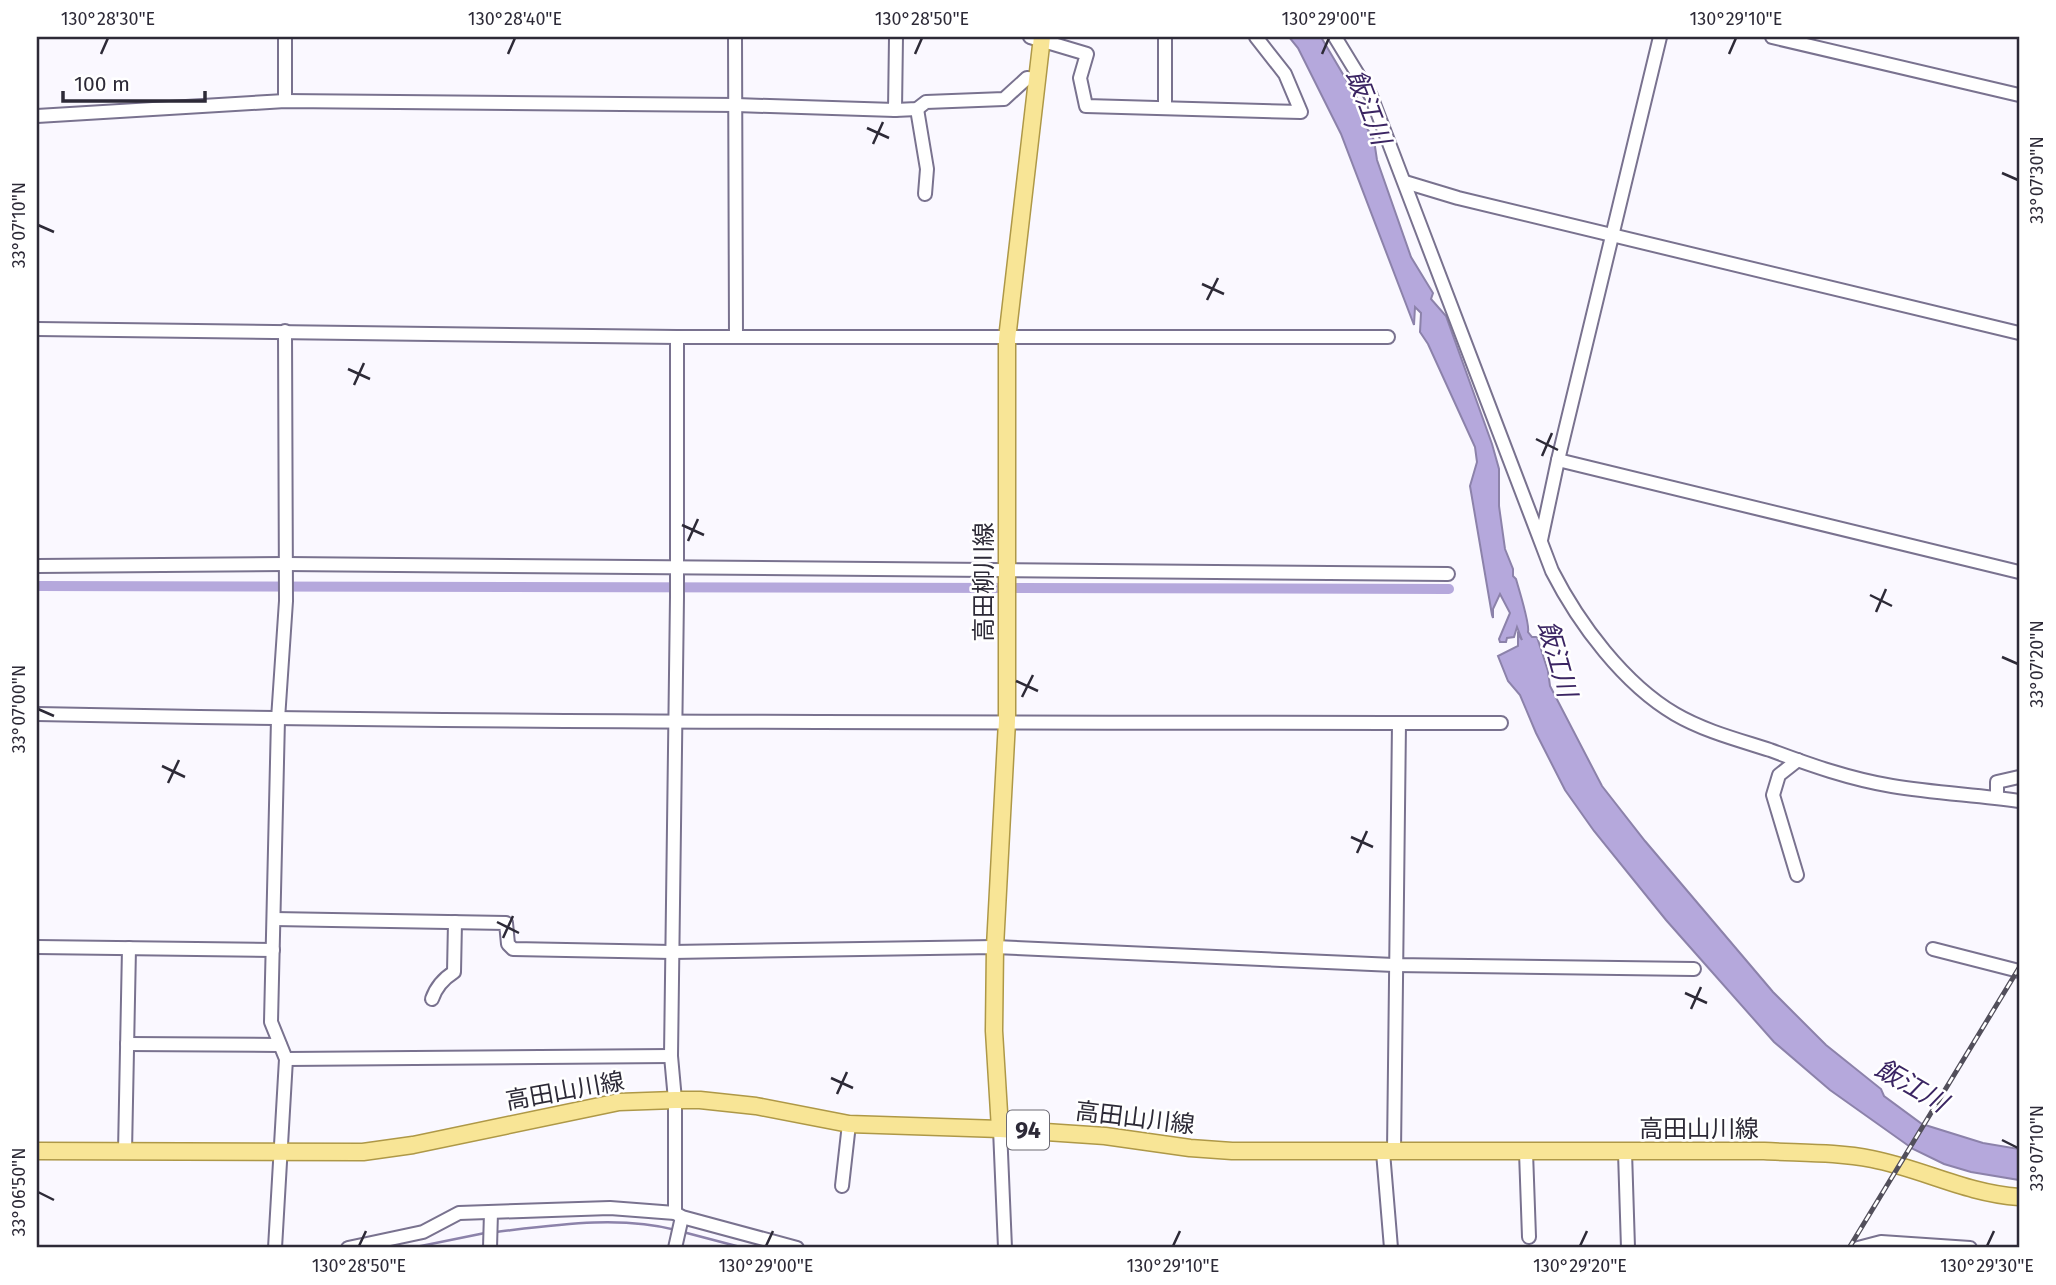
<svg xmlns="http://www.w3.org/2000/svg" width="2056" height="1285" viewBox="0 0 2056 1285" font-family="'Fira Sans','Noto Sans JP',sans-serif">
	<rect width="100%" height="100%" fill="#faf8ff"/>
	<path fill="#b5a8dc" stroke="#8c82aa" stroke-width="2" d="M 1289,37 L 1321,37 L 1357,98 L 1367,128 L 1374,140 L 1377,160 L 1411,257 L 1433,293 L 1431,299 L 1446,316 L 1492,444 L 1499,469 L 1499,506 L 1505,549 L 1513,569 L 1513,576 L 1516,579 C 1519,590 1530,624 1528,632 L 1532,637 L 1537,637 L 1548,671 L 1550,686 L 1602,786 L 1645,841 L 1773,992 L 1826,1045 L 1881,1089 L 1884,1096 L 1922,1124 L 1983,1143 L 2019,1149 L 2019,1180 L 1971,1172 L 1944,1164 L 1913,1149 L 1830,1090 L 1774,1042 L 1666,920 L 1594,831 L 1565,790 L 1536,733 L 1520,695 L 1508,681 L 1498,656 L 1518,646 L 1518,634 L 1522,640 L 1517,627 L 1514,637 L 1507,638 L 1506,642 L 1500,642 L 1499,639 L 1510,613 L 1500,594 L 1493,609 L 1493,618 L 1492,615 L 1470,486 L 1477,462 L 1475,447 L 1428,344 L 1420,332 L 1421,313 L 1415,307 L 1414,325 L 1341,134 L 1298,48 Z"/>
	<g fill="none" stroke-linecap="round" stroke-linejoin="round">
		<g stroke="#8c82aa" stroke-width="2.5">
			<path d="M 495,1232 C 554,1225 619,1215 676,1230"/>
			<path d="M 683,1232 L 744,1248"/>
			<path d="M 411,1248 L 485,1233"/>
		</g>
		<path stroke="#b5a8dc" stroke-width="10" d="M 37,586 L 1449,589"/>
		<defs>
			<g id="minor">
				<path d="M 285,37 L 285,101"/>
				<path d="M 735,37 L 736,337"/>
				<path d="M 1030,37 L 1087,54 L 1080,78 L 1086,106 L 1301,112 L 1285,74 L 1256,37"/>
				<path d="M 1165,37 L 1165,108"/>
				<path d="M 1335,37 L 1371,96 L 1552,571 C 1579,624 1624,684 1675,714 C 1704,731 1739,740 1770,750 C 1810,765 1850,779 1892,786 C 1934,793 1977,795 2019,801"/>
				<path d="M 1772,37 L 2019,95"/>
				<path d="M 917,109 L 927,169 L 925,194"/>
				<path d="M 895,110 L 917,109 L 926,102 L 1004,99 L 1027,78 L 1038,79"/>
				<path d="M 37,116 L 285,101 L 736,105 L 895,110 L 896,37"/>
				<path d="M 1405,182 L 1458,198 L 2019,333"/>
				<path d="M 37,329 L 677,337 L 1388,337"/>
				<path d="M 1558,460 L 2019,572"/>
				<path d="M 1541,540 L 1558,460 L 1660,37"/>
				<path d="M 37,566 L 286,564 L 1448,574"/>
				<path d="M 37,714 C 525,724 1013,722 1501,723"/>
				<path d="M 1997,797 L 1997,782 L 2019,777"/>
				<path d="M 1797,875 L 1773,795 L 1779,775 L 1798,760"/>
				<path d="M 274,919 L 506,923 L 508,944 L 513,949 L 672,952 L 995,947 L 1394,965 L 1694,969"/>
				<path d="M 37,947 L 273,950"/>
				<path d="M 1933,949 L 2019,971"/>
				<path d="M 432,999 C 436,987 443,979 454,972 L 455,922"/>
				<path d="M 127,1044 L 280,1045"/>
				<path d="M 286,1059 L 671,1056"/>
				<path d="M 1000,1129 L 1005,1248"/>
				<path d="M 125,1152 L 129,948"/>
				<path d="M 1383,1152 L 1391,1248"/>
				<path d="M 1394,1152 L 1399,723"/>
				<path d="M 1526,1152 L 1529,1237"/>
				<path d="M 1625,1152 L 1628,1248"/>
				<path d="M 842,1186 L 849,1124"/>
				<path d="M 675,1213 L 675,1100 L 671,1056 L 677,597 L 677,337"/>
				<path d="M 275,1248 L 286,1059 L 271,1022 L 278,719 L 286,601 L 285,331"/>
				<path d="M 348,1248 L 423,1232 L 459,1213 L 610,1208 L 675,1213 L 682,1217 L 797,1248"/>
				<path d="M 490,1248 L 491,1212"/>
				<path d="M 675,1248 L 682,1217"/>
				<path d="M 1858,1248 L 1881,1242 L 1970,1248"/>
			</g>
			<g id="major">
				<path d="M 1000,1129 L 994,1031 L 995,947 L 1007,721 L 1007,339 L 1042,37"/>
				<path d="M 37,1151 L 363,1152 L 413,1145 L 619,1102 L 675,1100 L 700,1100 L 756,1106 L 849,1124 L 1000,1129 L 1105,1136 L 1190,1148 L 1232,1151 L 1764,1151 C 1800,1153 1837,1152 1872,1159 C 1923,1169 1965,1193 2019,1197"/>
			</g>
		</defs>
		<use href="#minor" stroke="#79728f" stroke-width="16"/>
		<use href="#major" stroke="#ae9847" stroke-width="19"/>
		<use href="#minor" stroke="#fff" stroke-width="12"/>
		<use href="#major" stroke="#f8e596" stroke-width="16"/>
		<defs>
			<path id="rail" d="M 1849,1248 L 2019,968"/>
		</defs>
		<use href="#rail" stroke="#524f5b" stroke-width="5"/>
		<use href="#rail" stroke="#fff" stroke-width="2.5" stroke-dasharray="8" stroke-linecap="butt"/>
	</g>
	<path fill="none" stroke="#2d2a37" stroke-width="2.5" d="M 101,54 L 108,38M 508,54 L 515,38M 915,54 L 922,38M 1322,54 L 1329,38M 1729,54 L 1736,38M 867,128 L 889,138M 873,144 L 883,122M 2002,173 L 2018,180M 38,225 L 54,232M 1202,284 L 1224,294M 1207,300 L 1218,278M 348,369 L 370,379M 354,385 L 364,363M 1536,439 L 1558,450M 1542,456 L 1552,433M 682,525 L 704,535M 688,541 L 698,519M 1870,595 L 1892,606M 1876,612 L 1886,589M 2002,657 L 2018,664M 1016,681 L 1038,691M 1022,697 L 1033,675M 38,709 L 54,716M 162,766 L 185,777M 168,783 L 179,760M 1351,837 L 1373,847M 1357,853 L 1367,831M 497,922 L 519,933M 503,938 L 513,916M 1685,993 L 1707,1003M 1691,1009 L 1701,987M 831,1078 L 853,1088M 837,1094 L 847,1072M 2002,1140 L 2018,1148M 38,1192 L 54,1200M 359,1246 L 366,1231M 766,1246 L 773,1231M 1173,1246 L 1180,1231M 1580,1246 L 1587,1231M 1987,1246 L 1994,1231"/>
	<g text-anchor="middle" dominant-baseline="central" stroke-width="5" stroke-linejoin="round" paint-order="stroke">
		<rect fill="#fff" stroke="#6c6a73" stroke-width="2" x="1007" y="1110.5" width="42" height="39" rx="5"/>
		<g font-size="23" font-weight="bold" fill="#2d2a37">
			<text x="1028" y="1130">94</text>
		</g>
		<g font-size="24" fill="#2d2a37" stroke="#fff">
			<text transform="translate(984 582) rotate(-90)">高田柳川線</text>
			<text transform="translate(565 1091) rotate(-10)">高田山川線</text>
			<text transform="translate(1135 1118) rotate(7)">高田山川線</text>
			<text x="1699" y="1129">高田山川線</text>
		</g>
		<g font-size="26" font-style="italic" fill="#3b2563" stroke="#fff">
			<text transform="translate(1368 107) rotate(69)">飯江川</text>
			<text transform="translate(1557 659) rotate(74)">飯江川</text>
			<text transform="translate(1911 1086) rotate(30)">飯江川</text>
		</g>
	</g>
	<rect width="2056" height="1285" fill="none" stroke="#ffffff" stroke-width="77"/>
	<path d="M63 91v10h142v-10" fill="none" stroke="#2d2a37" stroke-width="3.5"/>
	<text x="74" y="91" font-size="21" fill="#2d2a37" stroke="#ffffff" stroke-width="5" paint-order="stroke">100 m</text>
	<rect x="38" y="38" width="1980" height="1208" fill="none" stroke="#2d2a37" stroke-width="2.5"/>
	<g font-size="18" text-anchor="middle" fill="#2d2a37">
		<text x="108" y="25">130°28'30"E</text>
		<text x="515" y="25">130°28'40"E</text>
		<text x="922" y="25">130°28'50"E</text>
		<text x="1329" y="25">130°29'00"E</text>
		<text x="1736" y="25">130°29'10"E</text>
		<text transform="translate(2037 180) rotate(-90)" y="6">33°07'30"N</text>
		<text transform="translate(19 225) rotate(-90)" y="6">33°07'10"N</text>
		<text transform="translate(2037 664) rotate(-90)" y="6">33°07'20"N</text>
		<text transform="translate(19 709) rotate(-90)" y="6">33°07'00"N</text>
		<text transform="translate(2037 1148) rotate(-90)" y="6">33°07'10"N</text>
		<text transform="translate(19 1192) rotate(-90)" y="6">33°06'50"N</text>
		<text x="359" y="1272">130°28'50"E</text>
		<text x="766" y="1272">130°29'00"E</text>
		<text x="1173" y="1272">130°29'10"E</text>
		<text x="1580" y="1272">130°29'20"E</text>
		<text x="1987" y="1272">130°29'30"E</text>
	</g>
</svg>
